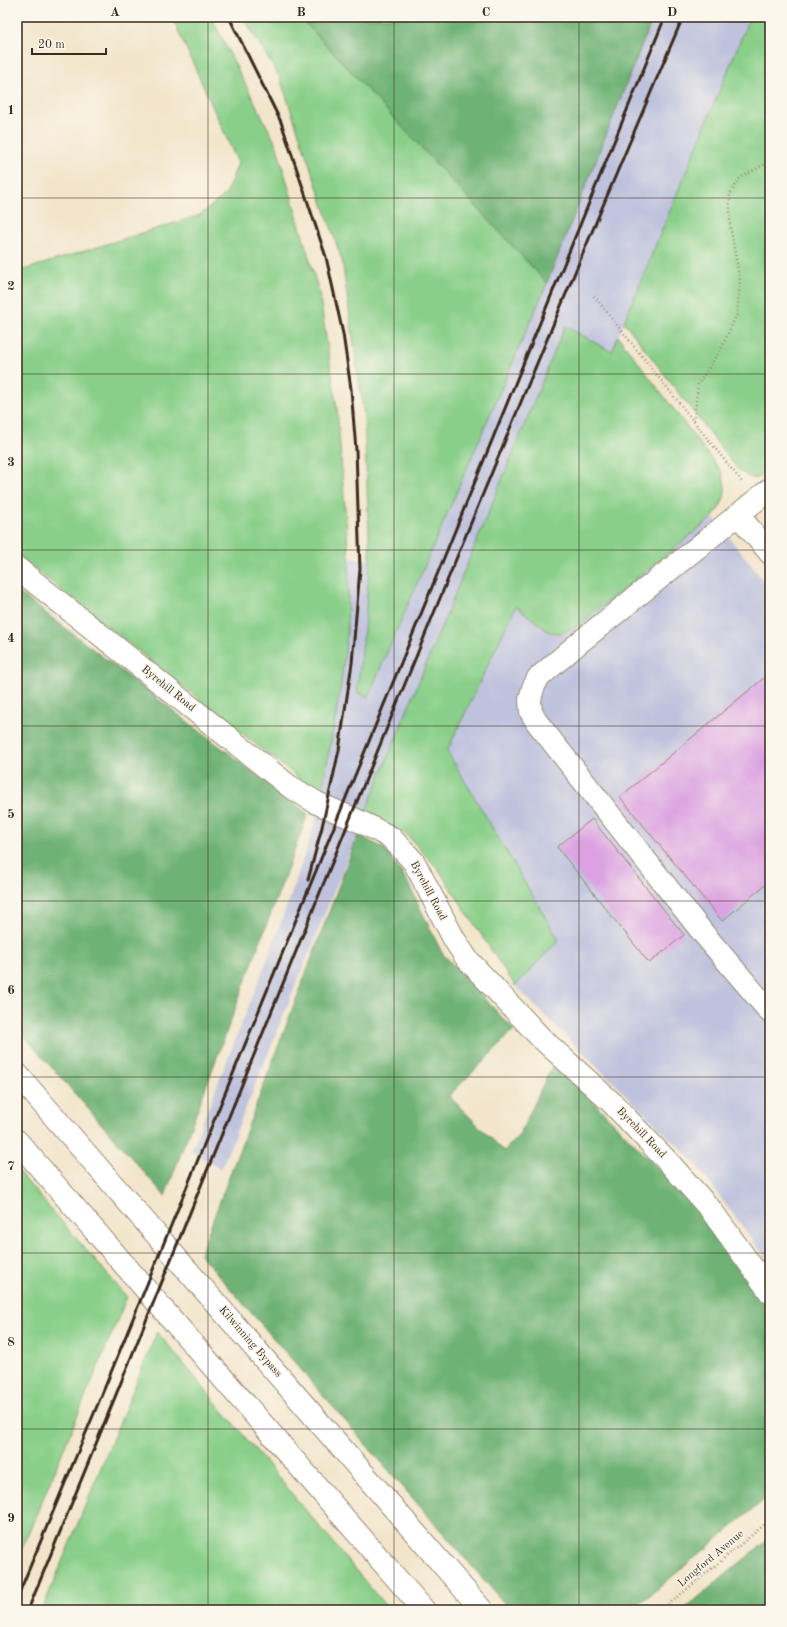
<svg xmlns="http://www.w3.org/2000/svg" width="787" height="1627" viewBox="0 0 787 1627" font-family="'Old Standard TT',serif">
	<rect width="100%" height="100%" fill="#fbf7ec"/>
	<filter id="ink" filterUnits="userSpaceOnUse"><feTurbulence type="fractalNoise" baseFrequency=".025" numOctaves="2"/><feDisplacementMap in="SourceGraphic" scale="8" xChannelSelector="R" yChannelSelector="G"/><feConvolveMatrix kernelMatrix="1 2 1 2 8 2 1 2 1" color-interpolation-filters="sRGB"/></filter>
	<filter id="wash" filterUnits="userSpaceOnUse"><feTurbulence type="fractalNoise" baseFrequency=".012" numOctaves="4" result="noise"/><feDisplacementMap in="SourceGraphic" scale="16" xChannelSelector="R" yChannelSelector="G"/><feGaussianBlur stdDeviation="0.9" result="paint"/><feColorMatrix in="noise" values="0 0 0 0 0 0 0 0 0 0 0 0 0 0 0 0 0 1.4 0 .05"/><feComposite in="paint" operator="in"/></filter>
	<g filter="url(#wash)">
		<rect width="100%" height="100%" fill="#f2e5cb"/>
		<g fill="#bfc2dd">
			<path d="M 653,17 L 750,17 L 612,352 L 564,327 L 221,1169 L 191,1151 L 269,955 L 293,889 L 315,823 L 340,692 L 347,634 L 349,558 L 370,560 L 364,638 L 368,697 L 547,283 Z"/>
			<path d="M 713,517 L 770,589 L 770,1263 L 693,1161 L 515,986 L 559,940 L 447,751 L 516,606 L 549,632 L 561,633 L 576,627 Z"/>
		</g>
		<g fill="#89cf89" stroke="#627c54">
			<path d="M 172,17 L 211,17 L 276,144 L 319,292 L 337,408 L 349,558 L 347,634 L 340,692 L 321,796 L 17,555 L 17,272 L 200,215 L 226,194 L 238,163 Z"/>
			<path d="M 243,17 L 300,17 L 547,283 L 368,697 L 357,692 L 363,641 L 370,560 L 364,417 L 342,260 L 280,78 Z"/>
			<path d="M 750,17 L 770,17 L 770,471 C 755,483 752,479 738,470 L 624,322 Z"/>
			<path d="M 565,326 L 612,352 L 618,336 L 721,471 C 729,492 725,500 713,517 L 576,627 L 561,633 L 549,632 L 516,606 L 447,751 L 559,940 L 515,986 L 438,869 L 407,835 L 365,813 Z"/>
			<path d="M 17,1170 L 127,1297 L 17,1561 Z"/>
			<path d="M 157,1332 L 389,1610 L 42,1610 Z"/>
		</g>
		<g fill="#6eb275" stroke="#546e4a">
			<path d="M 300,17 L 653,17 L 547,283 Z"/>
			<path d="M 17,591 L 308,814 L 165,1196 L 17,1028 Z"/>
			<path d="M 358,835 L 385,849 L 407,881 L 442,953 L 514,1030 L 449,1096 L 504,1151 L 520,1134 L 554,1062 L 702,1213 L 770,1306 L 770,1495 L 632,1610 L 510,1610 L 200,1254 Z"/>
			<path d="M 770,1538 L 770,1610 L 683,1610 Z"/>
		</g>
		<g id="blocks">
			<g fill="#dba1e1">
				<path d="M 770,673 L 770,881 L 722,921 L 620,797 Z"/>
				<path d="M 592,819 L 684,935 L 649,963 L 557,847 Z"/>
			</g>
		</g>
	</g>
	<g filter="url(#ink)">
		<use href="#blocks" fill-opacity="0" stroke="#968874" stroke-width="1"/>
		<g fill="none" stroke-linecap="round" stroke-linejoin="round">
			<defs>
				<g id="minor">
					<path d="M 770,489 L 580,642 L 538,678 L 533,688 L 530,700 L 531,712 L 536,721 L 703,933 L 770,1012"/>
					<path d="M 739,516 L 770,553"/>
					<path d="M 17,568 L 289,786 L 317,803 L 363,823 L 390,837 L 402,849 L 414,862 L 454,939 L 467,959 L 540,1037 L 611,1102 L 671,1165 L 711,1210 L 770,1292"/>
				</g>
				<g id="highway">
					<path d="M 17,1074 L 482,1610"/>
					<path d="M 17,1141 L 424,1610"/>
				</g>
			</defs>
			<use href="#minor" stroke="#968874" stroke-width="24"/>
			<use href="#highway" stroke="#968874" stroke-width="24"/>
			<g stroke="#968874" stroke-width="2.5" stroke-dasharray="1 3" stroke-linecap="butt">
				<path d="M 594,296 L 742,482"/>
				<path d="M 694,421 L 698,384 L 721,349 L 737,314 L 740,281 L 730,225 L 730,194 L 740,178 L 770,161"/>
				<path d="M 662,1610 L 770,1520"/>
			</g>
			<use href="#minor" stroke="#fff" stroke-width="22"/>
			<use href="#highway" stroke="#fff" stroke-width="22"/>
			<g stroke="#3b2a1e" stroke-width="3">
				<path d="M 229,17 L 281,122 L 326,257 L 343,334 L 351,389 L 356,450 L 360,569 L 352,663 L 339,750 L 322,827 L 308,880"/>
				<path d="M 17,1598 L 105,1387 L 665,17"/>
				<path d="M 28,1610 C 246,1079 457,545 683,17"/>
			</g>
		</g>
	</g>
	<path fill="none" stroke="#3b2a1e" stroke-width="1" stroke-opacity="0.55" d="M 208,17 L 208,1610M 394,17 L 394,1610M 579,17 L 579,1610M 17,198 L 770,198M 17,374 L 770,374M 17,550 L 770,550M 17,726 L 770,726M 17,901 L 770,901M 17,1077 L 770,1077M 17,1253 L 770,1253M 17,1429 L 770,1429"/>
	<g text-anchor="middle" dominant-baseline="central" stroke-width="3" stroke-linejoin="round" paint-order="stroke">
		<g font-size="11" fill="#3b2a1e" stroke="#fbf7ec">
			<text transform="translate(168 689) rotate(39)">Byrehill Road</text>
			<text transform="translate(428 891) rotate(62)">Byrehill Road</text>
			<text transform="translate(641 1133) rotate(46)">Byrehill Road</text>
			<text transform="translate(250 1342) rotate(49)">Kilwinning Bypass</text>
			<text transform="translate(711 1559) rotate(-40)">Longford Avenue</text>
		</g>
	</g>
	<rect width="787" height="1627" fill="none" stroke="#fbf7ec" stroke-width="44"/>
	<path d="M32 48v6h74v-6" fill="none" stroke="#3b2a1e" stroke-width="2"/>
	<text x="38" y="48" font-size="12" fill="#3b2a1e" stroke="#fbf7ec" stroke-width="3" paint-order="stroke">20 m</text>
	<rect x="22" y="22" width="743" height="1583" fill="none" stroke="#3b2a1e" stroke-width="1.5"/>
	<g font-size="13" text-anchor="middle" font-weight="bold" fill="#3b2a1e">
		<text x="115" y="16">A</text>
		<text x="301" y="16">B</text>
		<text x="486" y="16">C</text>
		<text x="672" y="16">D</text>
		<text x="11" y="114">1</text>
		<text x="11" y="290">2</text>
		<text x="11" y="466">3</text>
		<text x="11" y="642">4</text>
		<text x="11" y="818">5</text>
		<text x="11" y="994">6</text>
		<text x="11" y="1170">7</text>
		<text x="11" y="1346">8</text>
		<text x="11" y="1522">9</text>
	</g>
</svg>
